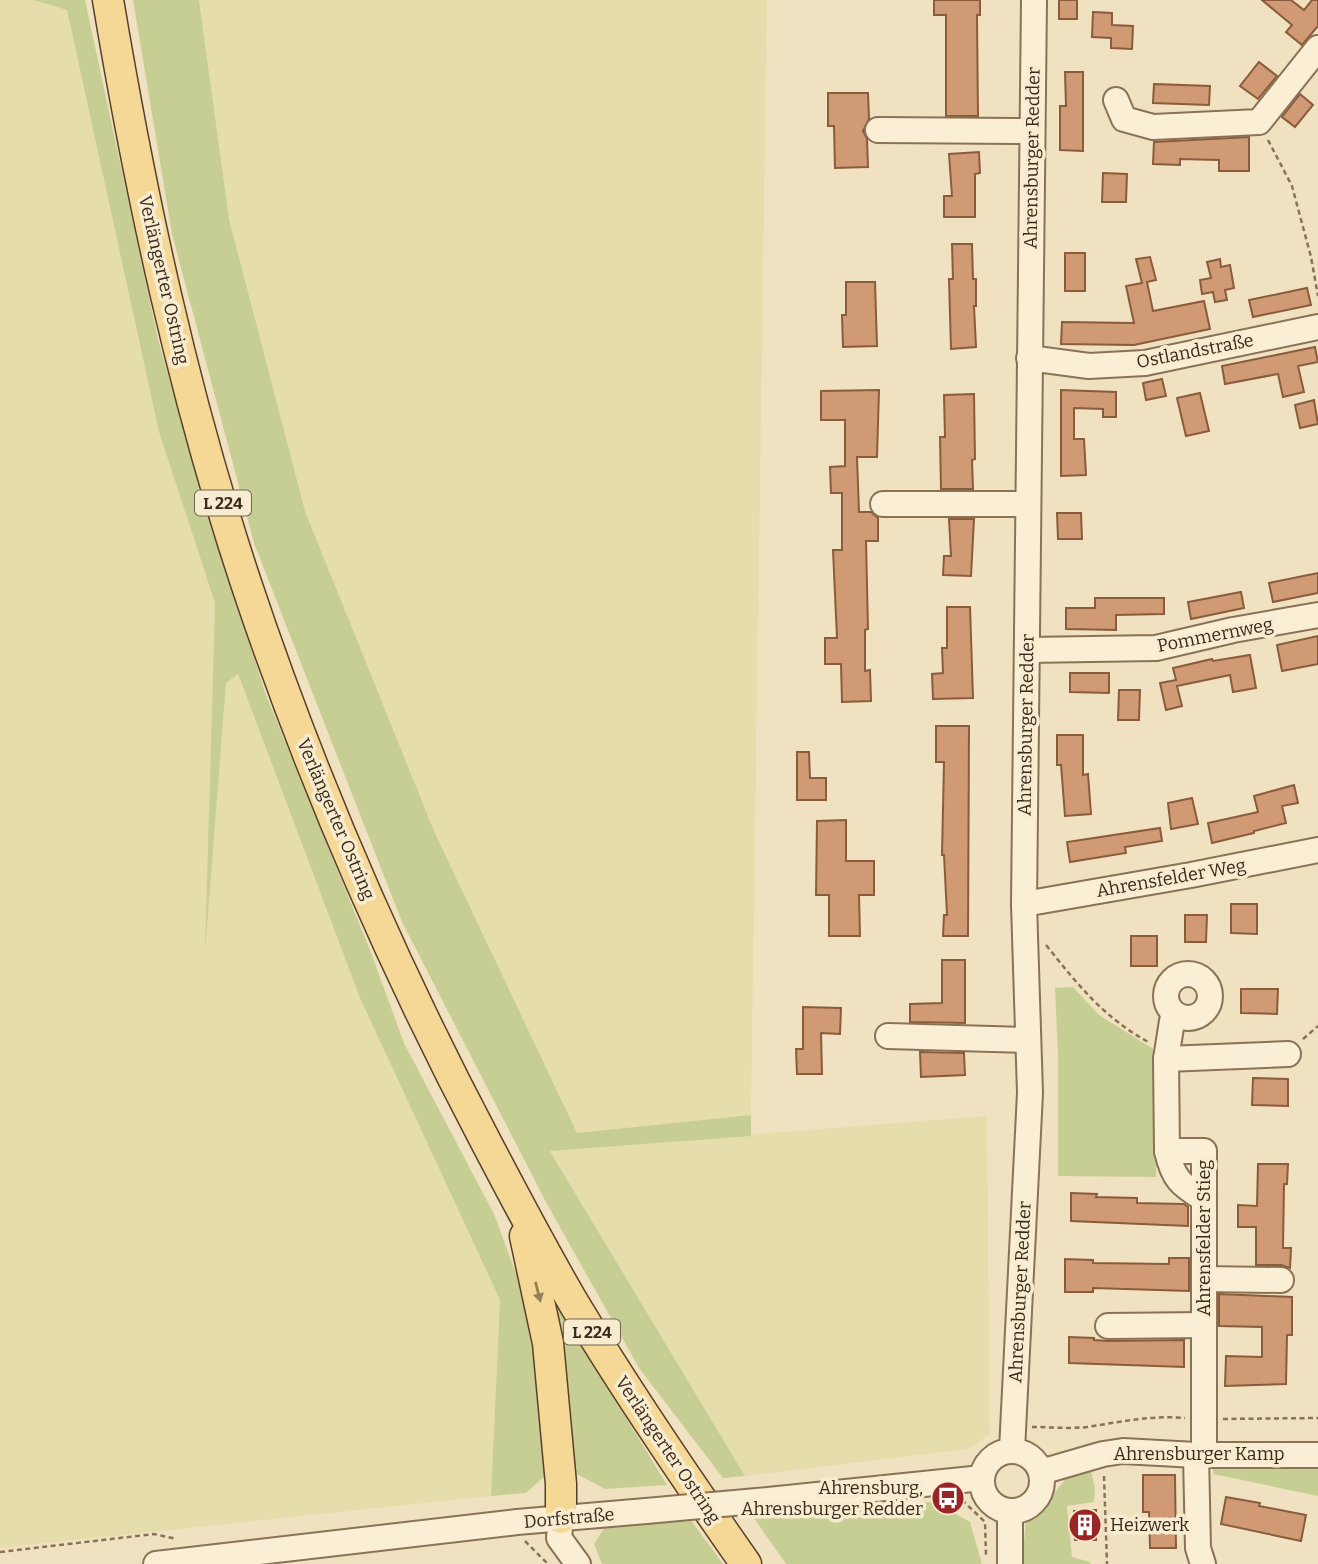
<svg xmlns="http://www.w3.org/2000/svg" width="1318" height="1564" viewBox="0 0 1318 1564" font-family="Bitter,serif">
	<rect width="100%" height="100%" fill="#f0e2c0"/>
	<g fill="#e6ddad">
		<path d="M 0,0 L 33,0 L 67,10 L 159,432 L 215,603 L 206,931 L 226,683 L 238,674 L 360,998 L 500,1300 L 491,1496 L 0,1548 Z"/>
		<path d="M 199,0 L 767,0 L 751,1115 L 577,1133 L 434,831 L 305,511 L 229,219 Z"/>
		<path d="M 987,1116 L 990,1434 L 968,1449 L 745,1476 L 550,1150 Z"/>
	</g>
	<g fill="#c7ce94">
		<path d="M 33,0 L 85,0 L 158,339 L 207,511 L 266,695 L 370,950 L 404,1043 L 494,1214 L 528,1306 L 548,1473 L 526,1493 L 491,1496 L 500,1300 L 360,998 L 238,674 L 226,683 L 205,952 L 215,603 L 159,432 L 67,10 Z"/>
		<path d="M 133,0 L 199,0 L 229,219 L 305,511 L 434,831 L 577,1133 L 751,1115 L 751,1136 L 550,1151 L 745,1476 L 723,1478 L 639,1368 L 547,1204 L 402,922 L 254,543 L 172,234 Z"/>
		<path d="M 1073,987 L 1099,1015 L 1155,1050 L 1156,1177 L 1058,1176 L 1058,1056 L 1055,988 Z"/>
		<path d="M 557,1304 L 667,1485 L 605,1489 L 573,1472 Z"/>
		<path d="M 1213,1460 L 1318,1461 L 1318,1496 L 1213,1474 Z"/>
		<path d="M 1091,1471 L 1095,1487 L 1094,1502 L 1067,1506 L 1072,1557 L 1090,1562 L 1091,1564 L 1022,1564 L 1026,1519 L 1049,1500 L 1071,1472 Z"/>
		<path d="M 934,1502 L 970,1522 L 982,1564 L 786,1564 L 751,1514 L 810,1506 Z"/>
		<path d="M 690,1519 L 723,1564 L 602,1564 L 594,1544 L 606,1525 Z"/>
	</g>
	<g fill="#d09a74" stroke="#8a5b3c" stroke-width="2">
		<path d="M 934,0 L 980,0 L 980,15 L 977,15 L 978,116 L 946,116 L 946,15 L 934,15 Z"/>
		<rect x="1059" y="0" width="18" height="19"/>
		<path d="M 1262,0 L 1291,0 L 1304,10 L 1312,0 L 1318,0 L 1318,26 L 1302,45 L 1286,32 L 1292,25 Z"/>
		<path d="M 1093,12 L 1112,13 L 1112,25 L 1133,26 L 1132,49 L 1111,48 L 1111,38 L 1092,37 Z"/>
		<path d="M 1259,62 L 1277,76 L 1258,99 L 1240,86 Z"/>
		<path d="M 1065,72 L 1083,72 L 1083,151 L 1060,150 L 1060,106 L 1066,106 Z"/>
		<path d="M 1154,84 L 1210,86 L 1209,105 L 1153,103 Z"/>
		<path d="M 828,93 L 868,93 L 869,119 L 863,131 L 867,139 L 868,167 L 835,168 L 834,126 L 828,126 Z"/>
		<path d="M 1300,94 L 1313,105 L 1295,127 L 1282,117 Z"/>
		<path d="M 1249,137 L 1249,171 L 1219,171 L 1219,160 L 1180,159 L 1180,165 L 1153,164 L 1154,142 Z"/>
		<path d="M 979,152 L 980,173 L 975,174 L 975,217 L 944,217 L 944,196 L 952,196 L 949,154 Z"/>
		<path d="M 1103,173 L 1127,174 L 1126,202 L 1102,202 Z"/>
		<path d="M 952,244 L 972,244 L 973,279 L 976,279 L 976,306 L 974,306 L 976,347 L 951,349 L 949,279 L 953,279 Z"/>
		<rect x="1065" y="253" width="20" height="38"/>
		<path d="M 1150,257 L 1156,280 L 1147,282 L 1153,311 L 1204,301 L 1210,329 L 1134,345 L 1061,344 L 1062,322 L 1134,323 L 1126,286 L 1142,283 L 1136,259 Z"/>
		<path d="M 1220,259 L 1221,267 L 1230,265 L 1234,288 L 1225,290 L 1227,300 L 1215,302 L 1213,292 L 1202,294 L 1200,280 L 1211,278 L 1207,262 Z"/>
		<path d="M 846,282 L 875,282 L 877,346 L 843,347 L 842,315 L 846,315 Z"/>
		<path d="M 1307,288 L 1311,305 L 1253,317 L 1249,300 Z"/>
		<path d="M 1315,347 L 1318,362 L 1298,366 L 1304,392 L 1283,397 L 1278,374 L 1225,384 L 1222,366 Z"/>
		<path d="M 1162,379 L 1166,396 L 1146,400 L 1143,383 Z"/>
		<path d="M 879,390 L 877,457 L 857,457 L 859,512 L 871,512 L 878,518 L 878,541 L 866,541 L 868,629 L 865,630 L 865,671 L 870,670 L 871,701 L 842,702 L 841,664 L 825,664 L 825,638 L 837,638 L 833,550 L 842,550 L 842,493 L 831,493 L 830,467 L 845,466 L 845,420 L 821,420 L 821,391 Z"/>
		<path d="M 1061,390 L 1116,392 L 1116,417 L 1103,417 L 1103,409 L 1074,408 L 1074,439 L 1084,439 L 1086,475 L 1061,476 Z"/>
		<path d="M 1200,393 L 1209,431 L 1186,436 L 1177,398 Z"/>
		<path d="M 974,394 L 975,459 L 972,460 L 973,489 L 941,489 L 940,437 L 945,437 L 944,395 Z"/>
		<path d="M 1314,400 L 1318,424 L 1300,428 L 1295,405 Z"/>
		<path d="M 1057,513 L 1081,513 L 1082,539 L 1058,539 Z"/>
		<path d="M 949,519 L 974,519 L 971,576 L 943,575 L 944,556 L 951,556 Z"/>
		<path d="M 1318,573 L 1318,593 L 1273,602 L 1269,583 Z"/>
		<path d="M 1241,592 L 1244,608 L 1191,619 L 1188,602 Z"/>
		<path d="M 1095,598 L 1164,598 L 1164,614 L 1116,615 L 1116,630 L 1066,629 L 1066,608 L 1095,608 Z"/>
		<path d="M 947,607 L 970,607 L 973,698 L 933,699 L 932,674 L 943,673 L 942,648 L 947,648 Z"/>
		<path d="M 1318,636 L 1318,664 L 1282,671 L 1277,645 Z"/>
		<path d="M 1250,655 L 1256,688 L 1233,692 L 1230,675 L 1177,686 L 1182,706 L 1166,710 L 1160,683 L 1176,680 L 1173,668 L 1212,659 L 1213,661 Z"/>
		<path d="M 1070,673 L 1109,673 L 1109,693 L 1070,692 Z"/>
		<path d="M 1119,690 L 1140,690 L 1139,720 L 1118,720 Z"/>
		<path d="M 936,726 L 969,726 L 968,936 L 943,936 L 944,915 L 947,915 L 944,855 L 942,855 L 944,762 L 936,762 Z"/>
		<path d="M 1057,735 L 1083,735 L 1083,775 L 1088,774 L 1091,814 L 1065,816 L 1061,765 L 1057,765 Z"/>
		<path d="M 797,752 L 809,752 L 810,778 L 826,778 L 826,800 L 797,800 Z"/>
		<path d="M 1294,785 L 1298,803 L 1282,806 L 1286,823 L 1254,831 L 1254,833 L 1212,843 L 1208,823 L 1258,812 L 1254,796 Z"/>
		<path d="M 1192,798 L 1198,824 L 1171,829 L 1168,803 Z"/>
		<path d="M 846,820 L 846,861 L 874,861 L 874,895 L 859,895 L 860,936 L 829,936 L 829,895 L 816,895 L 817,821 Z"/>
		<path d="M 1160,828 L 1162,841 L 1125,847 L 1126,853 L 1070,862 L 1067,842 Z"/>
		<path d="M 1231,904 L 1257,904 L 1257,934 L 1231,933 Z"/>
		<path d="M 1185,915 L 1207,915 L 1206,942 L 1185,942 Z"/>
		<rect x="1131" y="936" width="26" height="30"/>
		<path d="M 942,960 L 965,960 L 965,1023 L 910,1022 L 910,1004 L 942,1003 Z"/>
		<path d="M 1241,989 L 1278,989 L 1277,1014 L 1241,1013 Z"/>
		<path d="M 803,1007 L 841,1008 L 840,1034 L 821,1033 L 822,1074 L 797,1074 L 796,1049 L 803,1049 Z"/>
		<path d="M 920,1052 L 964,1053 L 965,1075 L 921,1077 Z"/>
		<path d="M 1253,1078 L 1288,1079 L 1288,1106 L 1252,1105 Z"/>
		<path d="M 1258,1164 L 1288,1164 L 1287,1184 L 1284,1184 L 1283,1248 L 1291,1248 L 1290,1268 L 1281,1265 L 1256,1265 L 1256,1227 L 1238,1227 L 1238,1205 L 1257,1206 Z"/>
		<path d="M 1071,1193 L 1097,1194 L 1096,1197 L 1137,1198 L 1137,1203 L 1184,1204 L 1188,1207 L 1188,1226 L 1071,1221 Z"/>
		<path d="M 1169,1258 L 1189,1258 L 1189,1291 L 1093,1288 L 1093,1292 L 1065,1292 L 1065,1259 L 1093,1260 L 1093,1263 L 1169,1264 Z"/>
		<path d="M 1219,1294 L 1292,1297 L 1292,1335 L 1287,1335 L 1286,1384 L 1225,1386 L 1226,1356 L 1262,1357 L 1262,1327 L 1219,1326 Z"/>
		<path d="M 1069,1337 L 1094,1338 L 1094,1340 L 1108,1341 L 1184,1340 L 1184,1367 L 1069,1363 Z"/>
		<path d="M 1143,1475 L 1175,1475 L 1176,1548 L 1150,1548 L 1149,1512 L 1143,1512 Z"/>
		<path d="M 1226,1497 L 1260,1503 L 1259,1506 L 1306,1515 L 1301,1541 L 1221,1524 Z"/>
		<path d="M 1096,1510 L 1096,1540 L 1075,1540 L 1074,1511 Z"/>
	</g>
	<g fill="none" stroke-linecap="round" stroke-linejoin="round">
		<defs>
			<g id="minor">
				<path d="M 1116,100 L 1124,119 L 1153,127 L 1259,122 L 1318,48"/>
				<path d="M 878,130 L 1025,131 L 1032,128"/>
				<path d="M 1029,358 L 1089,366 L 1145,363 L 1318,327"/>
				<path d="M 883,504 L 1028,504"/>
				<path d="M 1027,650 L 1156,648 L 1233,630 L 1318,615"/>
				<path d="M 1024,904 L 1191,875 L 1318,850"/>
				<circle cx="1188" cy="996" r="22"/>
				<path d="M 1176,1015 L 1172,1021 L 1166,1059 L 1167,1151 L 1204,1151 L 1204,1455"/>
				<path d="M 888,1036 L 1028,1040"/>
				<path d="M 1166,1059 L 1288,1054"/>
				<path d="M 1167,1151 C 1173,1179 1181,1185 1204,1199"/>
				<path d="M 1204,1279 L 1281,1280"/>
				<path d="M 1108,1326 L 1204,1325"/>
				<path d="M 1012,1450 L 1030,1093 L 1024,904 L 1034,0"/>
				<circle cx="1012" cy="1481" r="30"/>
				<path d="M 1196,1455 L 1198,1548 L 1203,1564"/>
				<path d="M 1041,1472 L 1103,1454 L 1123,1451 L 1196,1455 L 1318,1455"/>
				<path d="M 778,1499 L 982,1478"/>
				<path d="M 1010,1511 L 1010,1564"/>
				<path d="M 561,1518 L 559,1538 L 578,1564"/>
				<path d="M 156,1564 L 517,1522 L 646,1511"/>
			</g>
			<g id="major">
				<path d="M 108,0 C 141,197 183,393 246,583 C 310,775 391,962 486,1142 C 515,1197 544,1253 576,1307 C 629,1395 687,1480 746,1564"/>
				<path d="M 525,1236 L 548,1343 L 561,1484 L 561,1518"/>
			</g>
		</defs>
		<use href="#minor" stroke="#8a7257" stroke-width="28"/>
		<use href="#major" stroke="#57402c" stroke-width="33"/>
		<g stroke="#8a7257" stroke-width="2.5" stroke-dasharray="5 3.5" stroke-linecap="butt">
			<path d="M 1268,140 L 1292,186 L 1311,257 L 1318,296"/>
			<path d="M 1046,945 C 1078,985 1104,1018 1150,1043"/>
			<path d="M 1303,1039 L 1318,1026"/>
			<path d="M 1223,1419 L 1318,1418"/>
			<path d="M 1032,1427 C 1050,1427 1069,1429 1087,1427 C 1120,1422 1152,1415 1185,1418"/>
			<path d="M 977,1457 L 991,1446"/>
			<path d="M 1104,1476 L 1107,1564"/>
			<path d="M 962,1500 L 985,1522 L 986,1555"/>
			<path d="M 525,1541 L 548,1564"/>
			<path d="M 0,1552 L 154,1534 L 177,1539"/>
		</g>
		<use href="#minor" stroke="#faefd4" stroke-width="24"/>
		<use href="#major" stroke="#f5d796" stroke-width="30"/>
		<defs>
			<path id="minor-bridge" d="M 646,1511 L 778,1499"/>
		</defs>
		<use href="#minor-bridge" stroke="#8a7257" stroke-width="28" stroke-linecap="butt"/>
		<use href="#minor-bridge" stroke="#faefd4" stroke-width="24"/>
	</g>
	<defs><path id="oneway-solid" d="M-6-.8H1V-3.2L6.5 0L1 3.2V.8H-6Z" transform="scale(1.75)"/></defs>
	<use fill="#978059" href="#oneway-solid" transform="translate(538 1292) rotate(76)"/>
	<defs>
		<symbol id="bus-disc" viewBox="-11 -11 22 22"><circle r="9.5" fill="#9b2425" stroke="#f7ecd0"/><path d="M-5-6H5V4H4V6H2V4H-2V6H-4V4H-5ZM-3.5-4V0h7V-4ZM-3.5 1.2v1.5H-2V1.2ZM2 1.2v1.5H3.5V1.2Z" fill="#fff"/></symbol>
		<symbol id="building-disc" viewBox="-11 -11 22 22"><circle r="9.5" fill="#9b2425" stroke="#f7ecd0"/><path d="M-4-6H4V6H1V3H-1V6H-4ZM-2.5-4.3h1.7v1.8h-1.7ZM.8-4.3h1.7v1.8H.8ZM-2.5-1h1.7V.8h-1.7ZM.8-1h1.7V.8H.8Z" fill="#fff"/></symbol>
	</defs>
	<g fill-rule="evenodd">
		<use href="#bus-disc" x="929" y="1479" width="38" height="38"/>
		<use href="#building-disc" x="1066" y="1506" width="38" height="38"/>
	</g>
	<g text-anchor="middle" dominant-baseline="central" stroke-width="7" stroke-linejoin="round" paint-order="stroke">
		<g fill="#f7ecd0" stroke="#726452" stroke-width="2">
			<rect x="195" y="490.5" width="56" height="25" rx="5"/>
			<rect x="564" y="1319.5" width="56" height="25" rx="5"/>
		</g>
		<g font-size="16" font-weight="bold" fill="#392a1c">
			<text x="223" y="503">L 224</text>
			<text x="592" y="1332">L 224</text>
		</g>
		<g font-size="18" fill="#392a1c" stroke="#f7ecd0">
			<text transform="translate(1032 158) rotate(-89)">Ahrensburger Redder</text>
			<text transform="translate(164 280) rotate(77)">Verlängerter Ostring</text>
			<text transform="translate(1195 351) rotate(-11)">Ostlandstraße</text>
			<text transform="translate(1215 635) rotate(-11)">Pommernweg</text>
			<text transform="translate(1026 725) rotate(-89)">Ahrensburger Redder</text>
			<text transform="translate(336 819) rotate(67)">Verlängerter Ostring</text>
			<text transform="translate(1171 878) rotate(-10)">Ahrensfelder Weg</text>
			<text transform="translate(1204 1238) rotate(-90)">Ahrensfelder Stieg</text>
			<text transform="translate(1020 1292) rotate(-87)">Ahrensburger Redder</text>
			<text transform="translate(668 1450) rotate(56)">Verlängerter Ostring</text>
			<text x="1199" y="1454">Ahrensburger Kamp</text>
			<text transform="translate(569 1518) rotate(-5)">Dorfstraße</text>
		</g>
		<g font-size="18" fill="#392a1c" stroke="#f7ecd0" text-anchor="end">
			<text x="923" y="1488">Ahrensburg,<tspan x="923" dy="21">Ahrensburger Redder</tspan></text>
			<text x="1110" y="1525" text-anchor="start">Heizwerk</text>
		</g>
	</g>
</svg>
